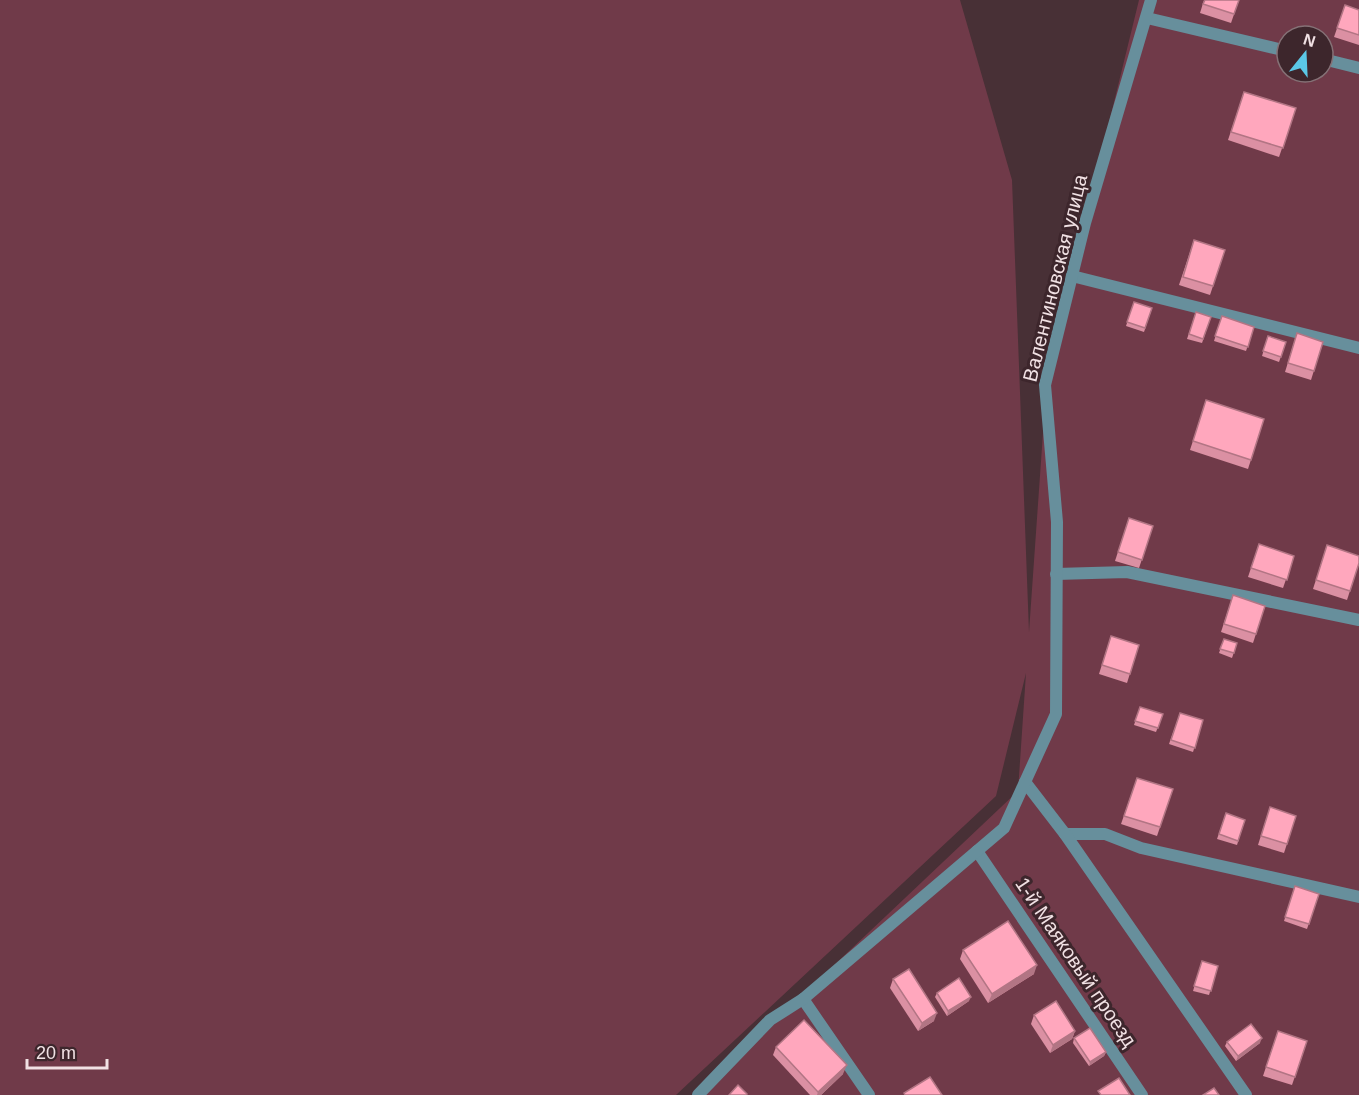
<svg xmlns="http://www.w3.org/2000/svg" width="1359" height="1095" viewBox="0 0 1359 1095" font-family="Arial,sans-serif">
	<rect width="100%" height="100%" fill="#483036"/>
	<path fill="#703a49" fill-rule="evenodd" d="M 0,0 L 960,0 L 1012,180 L 1029,632 L 1047,376 L 1139,0 L 1359,0 L 1359,1095 L 697,1095 L 1018,791 L 1026,673 L 996,796 L 676,1095 L 0,1095 ZM 1287,36 L 1323,36 L 1323,72 L 1287,72 Z"/>
	<g fill="none" stroke-linecap="round" stroke-linejoin="round">
		<g stroke="#678f9c" stroke-width="12">
			<path d="M 1147,18 L 1287,51"/>
			<path d="M 1323,59 L 1359,68"/>
			<path d="M 1072,276 L 1359,348"/>
			<path d="M 1056,574 L 1127,572 L 1359,620"/>
			<path d="M 1025,782 L 1065,834 L 1105,834 L 1141,848 L 1359,897"/>
			<path d="M 1065,834 L 1246,1095"/>
			<path d="M 977,851 L 1142,1095"/>
			<path d="M 803,999 L 869,1095"/>
		</g>
		<path stroke="#678f9c" stroke-width="12" d="M 698,1095 L 770,1020 L 803,999 L 1004,828 L 1056,714 L 1057,522 L 1045,385 L 1085,223 L 1151,0"/>
	</g>
	<g fill="#db90a3">
		<path d="M 1204,0 L 1239,0 L 1231,23 L 1200,13 Z"/>
		<path d="M 1345,5 L 1359,10 L 1359,45 L 1334,37 Z"/>
		<path d="M 1244,92 L 1296,108 L 1279,157 L 1228,140 Z"/>
		<path d="M 1194,240 L 1225,250 L 1210,295 L 1179,285 Z"/>
		<path d="M 1134,302 L 1152,308 L 1144,332 L 1126,326 Z"/>
		<path d="M 1196,312 L 1211,317 L 1202,343 L 1187,339 Z"/>
		<path d="M 1222,316 L 1254,327 L 1246,351 L 1214,341 Z"/>
		<path d="M 1297,333 L 1323,342 L 1311,380 L 1285,372 Z"/>
		<path d="M 1268,336 L 1286,342 L 1279,362 L 1262,356 Z"/>
		<path d="M 1206,400 L 1264,419 L 1248,469 L 1190,450 Z"/>
		<path d="M 1129,518 L 1153,526 L 1139,568 L 1115,561 Z"/>
		<path d="M 1259,544 L 1294,556 L 1283,588 L 1248,577 Z"/>
		<path d="M 1327,545 L 1359,563 L 1347,600 L 1313,589 Z"/>
		<path d="M 1233,595 L 1265,606 L 1253,643 L 1221,632 Z"/>
		<path d="M 1111,636 L 1139,645 L 1127,683 L 1099,674 Z"/>
		<path d="M 1224,639 L 1237,643 L 1232,658 L 1219,653 Z"/>
		<path d="M 1140,707 L 1163,714 L 1156,732 L 1134,725 Z"/>
		<path d="M 1180,713 L 1203,720 L 1193,752 L 1169,744 Z"/>
		<path d="M 1137,778 L 1173,789 L 1157,836 L 1121,824 Z"/>
		<path d="M 1270,807 L 1296,816 L 1284,853 L 1258,845 Z"/>
		<path d="M 1226,813 L 1245,820 L 1237,845 L 1217,839 Z"/>
		<path d="M 1295,886 L 1319,894 L 1307,929 L 1284,921 Z"/>
		<path d="M 963,950 L 1034,974 L 988,1003 L 960,959 Z"/>
		<path d="M 1202,961 L 1218,966 L 1209,995 L 1193,991 Z"/>
		<path d="M 893,979 L 934,1021 L 918,1031 L 890,988 Z"/>
		<path d="M 937,993 L 969,1001 L 947,1016 L 935,997 Z"/>
		<path d="M 1034,1015 L 1075,1031 L 1072,1039 L 1050,1053 L 1031,1024 Z"/>
		<path d="M 1278,1031 L 1307,1041 L 1292,1085 L 1263,1076 Z"/>
		<path d="M 1074,1038 L 1106,1052 L 1104,1056 L 1089,1066 L 1073,1043 Z"/>
		<path d="M 1227,1042 L 1260,1043 L 1236,1061 L 1225,1046 Z"/>
		<path d="M 776,1047 L 843,1074 L 821,1095 L 810,1095 L 773,1055 Z"/>
	</g>
	<g fill="#b27584">
		<path d="M 1037,965 L 1034,974 L 988,1003 L 992,994 Z"/>
		<path d="M 971,997 L 969,1001 L 947,1016 L 948,1011 Z"/>
		<path d="M 937,1013 L 934,1021 L 918,1031 L 922,1023 Z"/>
		<path d="M 1075,1031 L 1072,1039 L 1050,1053 L 1053,1045 Z"/>
		<path d="M 1262,1038 L 1260,1043 L 1236,1061 L 1238,1056 Z"/>
		<path d="M 1106,1052 L 1104,1056 L 1089,1066 L 1090,1062 Z"/>
		<path d="M 847,1065 L 843,1074 L 821,1095 L 817,1095 L 818,1092 Z"/>
	</g>
	<g fill="#ffa7bd" stroke="#b27584" stroke-width="1.5">
		<path d="M 1205,0 L 1239,0 L 1234,14 L 1203,4 Z"/>
		<path d="M 1345,5 L 1359,10 L 1359,35 L 1337,28 Z"/>
		<path d="M 1244,92 L 1296,108 L 1283,148 L 1231,132 Z"/>
		<path d="M 1194,240 L 1225,250 L 1213,286 L 1183,277 Z"/>
		<path d="M 1134,302 L 1152,308 L 1145,328 L 1127,322 Z"/>
		<path d="M 1196,312 L 1211,317 L 1203,339 L 1189,334 Z"/>
		<path d="M 1222,316 L 1254,327 L 1248,347 L 1215,336 Z"/>
		<path d="M 1297,333 L 1323,342 L 1314,371 L 1288,363 Z"/>
		<path d="M 1268,336 L 1286,342 L 1281,357 L 1263,351 Z"/>
		<path d="M 1206,400 L 1264,419 L 1251,460 L 1193,441 Z"/>
		<path d="M 1129,518 L 1153,526 L 1142,560 L 1118,552 Z"/>
		<path d="M 1259,544 L 1294,556 L 1287,580 L 1251,568 Z"/>
		<path d="M 1327,545 L 1359,556 L 1359,563 L 1350,591 L 1316,580 Z"/>
		<path d="M 1233,595 L 1265,606 L 1256,634 L 1224,624 Z"/>
		<path d="M 1111,636 L 1139,645 L 1130,674 L 1102,665 Z"/>
		<path d="M 1224,639 L 1237,643 L 1234,653 L 1220,649 Z"/>
		<path d="M 1140,707 L 1163,714 L 1158,728 L 1135,721 Z"/>
		<path d="M 1180,713 L 1203,720 L 1195,748 L 1171,740 Z"/>
		<path d="M 1137,778 L 1173,789 L 1160,827 L 1124,816 Z"/>
		<path d="M 1270,807 L 1296,816 L 1287,844 L 1261,836 Z"/>
		<path d="M 1226,813 L 1245,820 L 1238,841 L 1219,834 Z"/>
		<path d="M 1295,886 L 1319,894 L 1309,924 L 1285,917 Z"/>
		<path d="M 1008,921 L 1037,965 L 992,994 L 963,950 Z"/>
		<path d="M 1202,961 L 1218,966 L 1211,991 L 1194,986 Z"/>
		<path d="M 909,969 L 937,1013 L 922,1023 L 893,979 Z"/>
		<path d="M 959,978 L 971,997 L 948,1011 L 937,993 Z"/>
		<path d="M 1056,1001 L 1075,1031 L 1053,1045 L 1034,1015 Z"/>
		<path d="M 804,1020 L 847,1065 L 818,1092 L 776,1047 Z"/>
		<path d="M 1251,1024 L 1262,1038 L 1238,1056 L 1227,1042 Z"/>
		<path d="M 1090,1028 L 1106,1052 L 1090,1062 L 1074,1038 Z"/>
		<path d="M 1278,1031 L 1307,1041 L 1295,1077 L 1266,1067 Z"/>
		<path d="M 930,1077 L 942,1095 L 905,1095 L 904,1093 Z"/>
		<path d="M 1119,1078 L 1130,1095 L 1101,1095 L 1098,1091 Z"/>
		<path d="M 738,1085 L 747,1094 L 746,1095 L 729,1095 Z"/>
		<path d="M 1214,1088 L 1219,1095 L 1203,1095 Z"/>
	</g>
	<g text-anchor="middle" dominant-baseline="central" stroke-width="6" stroke-linejoin="round" paint-order="stroke">
		<g font-size="20" fill="#f1e1e4" stroke="#3d262c">
			<text transform="translate(1055 278) rotate(-76)">Валентиновская улица</text>
			<text transform="translate(1076 962) rotate(56)">1-й Маяковый проезд</text>
		</g>
	</g>
	<g transform="translate(1305 54) rotate(18)"><circle r="28" fill="#3d262c" stroke="#857176" stroke-width="1.5"/>
	<path d="M0-4.5L10 22L0 15L-10 22Z" fill="#5bc8e7"/>
	<text y="-9" font-size="16" font-weight="bold" text-anchor="middle" fill="#f1e1e4">N</text>
	</g>
	<path d="M27 1059v9h80v-9" fill="none" stroke="#f1e1e4" stroke-width="3"/>
	<text x="36" y="1059" font-size="18" fill="#f1e1e4" stroke="#3d262c" stroke-width="4.5" paint-order="stroke">20 m</text>
</svg>
